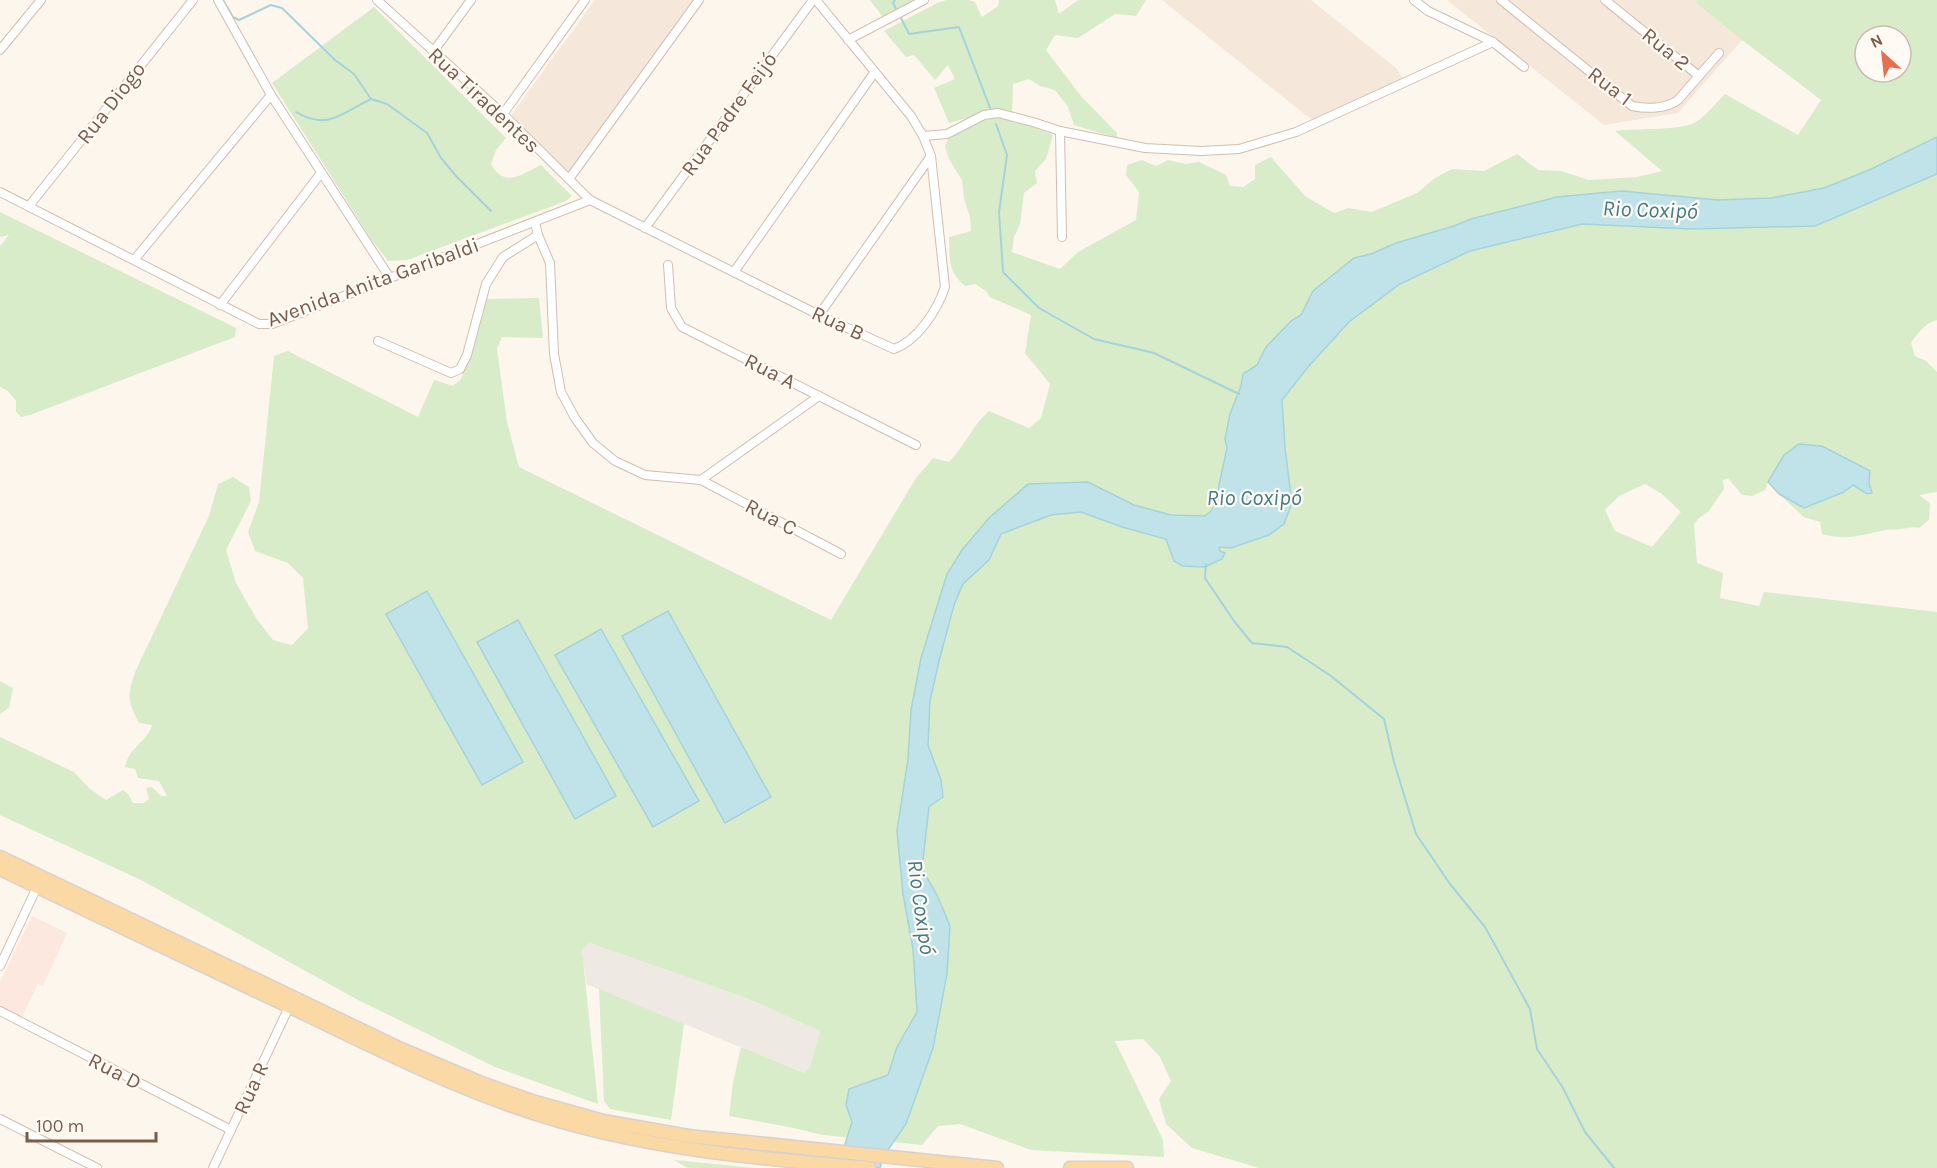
<svg xmlns="http://www.w3.org/2000/svg" width="1937" height="1168" viewBox="0 0 1937 1168" font-family="Karla,sans-serif">
	<rect width="100%" height="100%" fill="#fdf6ec"/>
	<g fill="#f5e8da">
		<path d="M 595,0 L 695,0 L 568,175 L 510,117 Z"/>
		<path d="M 1162,0 L 1311,0 L 1396,68 L 1403,78 L 1312,120 Z"/>
		<path d="M 1447,0 L 1697,0 L 1696,2 L 1742,40 L 1678,113 L 1604,125 Z"/>
	</g>
	<path fill="#fde8e0" d="M 32,916 L 67,933 L 43,986 L 38,984 L 21,1019 L 0,1008 L 0,982 Z"/>
	<path fill="#efe9e4" d="M 590,943 L 749,999 L 820,1031 L 810,1067 L 804,1073 L 586,984 L 582,950 Z"/>
	<g fill="#d8ecc9" fill-rule="evenodd">
		<path d="M 870,0 L 921,0 L 885,20 Z"/>
		<path d="M 947,0 L 969,0 L 975,2 L 982,17 L 998,6 L 999,0 L 1055,0 L 1059,14 L 1078,0 L 1146,0 L 1136,16 L 1115,14 L 1078,38 L 1055,35 L 1046,50 L 1081,96 L 1117,133 L 1117,138 L 1074,125 L 1068,107 L 1055,90 L 1040,86 L 1029,79 L 1013,84 L 1012,114 L 987,114 L 998,118 L 1012,118 L 1053,135 L 1046,159 L 1035,171 L 1037,183 L 1024,193 L 1020,224 L 1014,237 L 1012,252 L 1060,269 L 1078,252 L 1136,220 L 1139,192 L 1126,175 L 1127,165 L 1142,160 L 1156,166 L 1168,160 L 1186,164 L 1199,162 L 1226,175 L 1230,186 L 1243,187 L 1255,179 L 1255,165 L 1271,157 L 1305,196 L 1334,213 L 1348,208 L 1372,212 L 1417,193 L 1435,178 L 1452,169 L 1484,171 L 1517,154 L 1538,170 L 1561,171 L 1589,180 L 1637,177 L 1662,171 L 1615,131 C 1636,128 1676,131 1694,123 C 1703,119 1717,102 1725,94 L 1798,135 L 1821,100 L 1742,40 L 1695,2 L 1697,0 L 1937,0 L 1937,320 C 1925,323 1918,333 1911,343 L 1915,356 L 1926,361 L 1937,372 L 1937,492 L 1919,495 L 1930,503 L 1929,520 L 1919,528 C 1911,527 1908,528 1901,529 C 1896,530 1891,529 1886,530 C 1860,535 1850,541 1822,534 L 1820,522 L 1804,517 L 1779,494 L 1804,508 L 1844,492 L 1853,485 L 1867,494 L 1872,492 L 1869,483 L 1869,471 L 1768,482 L 1765,490 L 1752,496 L 1742,495 L 1728,478 L 1723,480 L 1724,489 L 1708,512 L 1699,518 L 1694,524 L 1697,563 L 1723,573 L 1720,598 L 1759,606 L 1764,592 L 1937,612 L 1937,1168 L 1259,1168 L 1192,1148 L 1166,1124 L 1159,1099 L 1171,1081 L 1160,1057 L 1143,1039 L 1115,1041 L 1163,1140 L 1164,1157 L 1031,1150 L 960,1124 L 938,1126 L 922,1145 L 823,1135 L 789,1127 L 729,1116 L 733,1083 L 741,1047 L 804,1073 L 810,1067 L 820,1031 L 749,999 L 590,943 L 582,950 L 598,1104 L 495,1067 L 358,1000 L 141,880 L 0,815 L 0,737 L 74,772 L 90,789 L 106,800 L 123,790 L 128,794 L 133,803 L 144,803 L 149,799 L 146,788 L 152,787 L 161,796 L 167,796 L 159,781 L 138,778 L 135,769 L 125,767 C 130,745 147,743 152,725 L 139,723 C 127,700 127,695 136,670 L 209,516 L 218,484 L 233,477 L 249,487 L 251,501 L 226,550 L 236,583 L 256,618 L 273,640 L 292,645 L 308,628 L 303,578 L 288,563 L 255,551 L 248,532 L 259,502 L 274,356 L 288,351 L 418,417 L 434,380 L 453,386 L 461,379 L 486,299 L 539,298 L 543,338 L 502,337 L 497,349 L 507,422 L 519,467 L 831,620 L 916,478 L 933,458 L 949,462 C 966,445 971,427 989,411 L 1029,428 L 1041,418 L 1050,384 L 1025,353 L 1031,315 L 990,297 L 986,291 L 975,284 L 965,286 C 947,271 950,259 949,237 L 971,231 L 970,217 L 964,199 L 962,180 L 949,159 L 945,147 L 949,136 L 978,115 L 949,123 L 934,88 L 955,79 L 948,65 L 935,80 L 914,55 L 906,57 L 884,31 L 937,3 ZM 1865,36 L 1901,36 L 1901,72 L 1865,72 ZM 1645,484 L 1662,494 L 1681,512 L 1652,547 L 1615,531 L 1605,510 L 1619,496 Z"/>
		<path d="M 374,7 L 506,138 L 496,150 L 491,164 C 505,189 522,174 541,165 L 572,196 L 566,201 L 407,260 L 388,261 L 371,239 L 272,83 Z"/>
		<path d="M 0,212 L 236,328 L 235,337 L 30,415 L 21,417 L 16,412 L 16,401 L 8,391 L 0,387 L 0,246 L 9,235 L 0,237 Z"/>
		<path d="M 0,681 L 13,688 L 9,708 L 0,714 Z"/>
		<path d="M 599,989 L 684,1024 L 671,1120 L 610,1109 L 604,1101 Z"/>
		<path d="M 674,1160 L 755,1168 L 688,1168 Z"/>
	</g>
	<g fill="#bfe3e8" stroke="#a5d3da" stroke-width="1.5">
		<path d="M 1937,137 L 1937,174 L 1815,226 L 1691,229 L 1582,224 L 1470,251 L 1400,284 L 1349,322 L 1308,367 L 1282,400 L 1285,448 L 1292,503 L 1284,524 L 1269,535 L 1231,548 L 1219,547 L 1220,551 L 1225,553 L 1222,559 L 1205,567 L 1183,566 L 1174,561 L 1166,539 L 1122,527 L 1081,512 L 1051,515 L 1001,534 L 989,560 L 963,584 L 954,605 L 939,661 L 930,701 L 928,745 L 941,780 L 943,797 L 929,807 L 922,869 L 937,895 L 950,926 L 947,974 L 933,1048 L 906,1124 L 883,1157 L 880,1168 L 843,1168 L 843,1150 L 852,1122 L 846,1105 L 849,1089 L 888,1075 L 897,1047 L 917,1012 L 913,949 L 903,894 L 897,831 L 908,759 L 911,710 L 921,658 L 947,574 L 962,550 L 989,518 L 1028,484 L 1088,482 L 1134,505 L 1171,515 L 1204,516 L 1210,512 L 1216,503 L 1219,485 L 1227,448 L 1225,439 L 1230,414 L 1241,386 L 1243,374 L 1257,365 L 1266,347 L 1291,321 L 1301,315 L 1313,291 L 1354,258 L 1371,254 L 1396,243 L 1454,226 L 1471,219 L 1557,197 L 1622,191 L 1718,200 L 1771,198 L 1824,188 L 1869,170 Z"/>
		<path d="M 1799,444 L 1822,446 L 1870,471 L 1869,483 L 1872,493 L 1867,494 L 1853,485 L 1844,492 L 1804,508 L 1779,494 L 1768,482 L 1784,455 Z"/>
		<path d="M 427,591 L 523,762 L 482,785 L 386,614 Z"/>
		<path d="M 668,611 L 771,797 L 725,823 L 622,636 Z"/>
		<path d="M 518,620 L 616,796 L 575,819 L 477,642 Z"/>
		<path d="M 601,629 L 699,801 L 653,827 L 555,655 Z"/>
	</g>
	<g fill="none" stroke-linecap="round" stroke-linejoin="round">
		<g stroke="#a5d3da" stroke-width="2">
			<path d="M 223,0 L 233,17 L 239,20 L 271,5 L 282,8 L 335,60 L 354,74 L 371,99 L 387,104 L 427,133 L 441,158 L 456,176 L 491,211"/>
			<path d="M 895,0 L 893,3 L 897,11"/>
			<path d="M 900,16 L 909,34 L 959,27 L 992,113"/>
			<path d="M 296,112 C 328,131 342,113 371,99"/>
			<path d="M 996,124 L 1007,155 L 999,212 L 1003,272 L 1039,308 L 1094,339 L 1154,353 L 1239,394"/>
			<path d="M 1206,564 L 1205,578 L 1234,621 L 1252,643 L 1287,647 L 1331,676 L 1384,719 L 1394,762 L 1416,834 L 1450,884 L 1485,927 L 1530,1009 L 1537,1049 L 1563,1088 L 1585,1132 L 1614,1168"/>
		</g>
		<defs>
			<g id="street">
				<path d="M 218,0 L 271,95 L 390,278"/>
				<path d="M 377,0 L 503,114 L 590,200 L 819,315 L 894,349 C 917,341 937,311 945,287 L 931,156 L 923,136 L 911,116 L 816,0"/>
				<path d="M 1414,0 L 1428,11 L 1493,42 L 1524,67"/>
				<path d="M 1501,0 L 1632,106 C 1647,109 1666,109 1678,100 L 1719,53"/>
				<path d="M 1605,0 L 1699,76"/>
				<path d="M 848,40 L 924,0"/>
				<path d="M 0,50 L 41,0"/>
				<path d="M 433,52 L 471,0"/>
				<path d="M 503,114 L 585,0"/>
				<path d="M 1060,131 L 1062,237"/>
				<path d="M 923,136 L 947,134 L 984,115 L 998,113 L 1033,122 L 1060,131 L 1145,148 L 1201,151 L 1239,149 L 1296,132 L 1493,42"/>
				<path d="M 569,179 L 699,0"/>
				<path d="M 0,192 L 259,324 L 272,324 L 590,200"/>
				<path d="M 29,206 L 193,0"/>
				<path d="M 535,222 L 538,235 L 550,263 L 554,354 L 561,392 L 575,418 L 593,443 L 615,461 L 645,475 L 701,480 L 819,396"/>
				<path d="M 645,228 L 813,0"/>
				<path d="M 134,260 L 271,95"/>
				<path d="M 668,265 L 671,308 L 682,327 L 916,445"/>
				<path d="M 734,272 L 874,73"/>
				<path d="M 220,305 L 321,173"/>
				<path d="M 819,315 L 931,156"/>
				<path d="M 378,341 L 451,373 L 460,369 L 467,355 L 486,284 L 503,257 L 538,235"/>
				<path d="M 701,480 L 841,554"/>
				<path d="M 0,966 L 37,887"/>
				<path d="M 0,1011 L 231,1130"/>
				<path d="M 0,1119 L 97,1168"/>
				<path d="M 213,1168 L 289,1007"/>
			</g>
			<g id="primary">
				<path d="M 0,857 L 401,1049 L 479,1082 L 532,1101 L 603,1121 L 688,1136 L 997,1168"/>
				<path d="M 0,869 C 102,918 205,967 307,1015 C 388,1054 469,1095 556,1120 C 657,1150 764,1159 869,1168"/>
				<path d="M 1070,1168 L 1127,1168"/>
			</g>
		</defs>
		<use href="#street" stroke="#d1beb0" stroke-width="10"/>
		<use href="#primary" stroke="#dad1cd" stroke-width="15"/>
		<use href="#street" stroke="#fff" stroke-width="8"/>
		<use href="#primary" stroke="#fbd9a5" stroke-width="12"/>
	</g>
	<g text-anchor="middle" dominant-baseline="central" stroke-width="4.5" stroke-linejoin="round" paint-order="stroke">
		<g font-size="21" fill="#7a5c4d" stroke="#fffaf3">
			<text transform="translate(1666 49) rotate(39)">Rua 2</text>
			<text transform="translate(1610 86) rotate(37)">Rua 1</text>
			<text transform="translate(484 100) rotate(43)">Rua Tiradentes</text>
			<text transform="translate(111 103) rotate(-52)">Rua Diogo</text>
			<text transform="translate(729 114) rotate(-54)">Rua Padre Feijó</text>
			<text transform="translate(373 282) rotate(-20)">Avenida Anita Garibaldi</text>
			<text transform="translate(838 323) rotate(25)">Rua B</text>
			<text transform="translate(770 371) rotate(27)">Rua A</text>
			<text transform="translate(771 517) rotate(28)">Rua C</text>
			<text transform="translate(115 1071) rotate(27)">Rua D</text>
			<text transform="translate(251 1088) rotate(-65)">Rua R</text>
		</g>
		<g font-size="22" font-style="italic" fill="#437c86" stroke="#fffaf3">
			<text transform="translate(1650 210) rotate(2)">Rio Coxipó</text>
			<text x="1254" y="498">Rio Coxipó</text>
			<text transform="translate(921 907) rotate(82)">Rio Coxipó</text>
		</g>
	</g>
	<g transform="translate(1883 54) rotate(333)"><circle r="28" fill="#fffaf3" stroke="#cabbb1" stroke-width="1.5"/>
	<path d="M0-4.5L10 22L0 15L-10 22Z" fill="#e76f51"/>
	<text y="-9" font-size="16" font-weight="bold" text-anchor="middle" fill="#7a5c4d">N</text>
	</g>
	<path d="M27 1132v9h129v-9" fill="none" stroke="#7a5c4d" stroke-width="3"/>
	<text x="36" y="1132" font-size="18" fill="#7a5c4d" stroke="#fffaf3" stroke-width="4.5" paint-order="stroke">100 m</text>
</svg>
